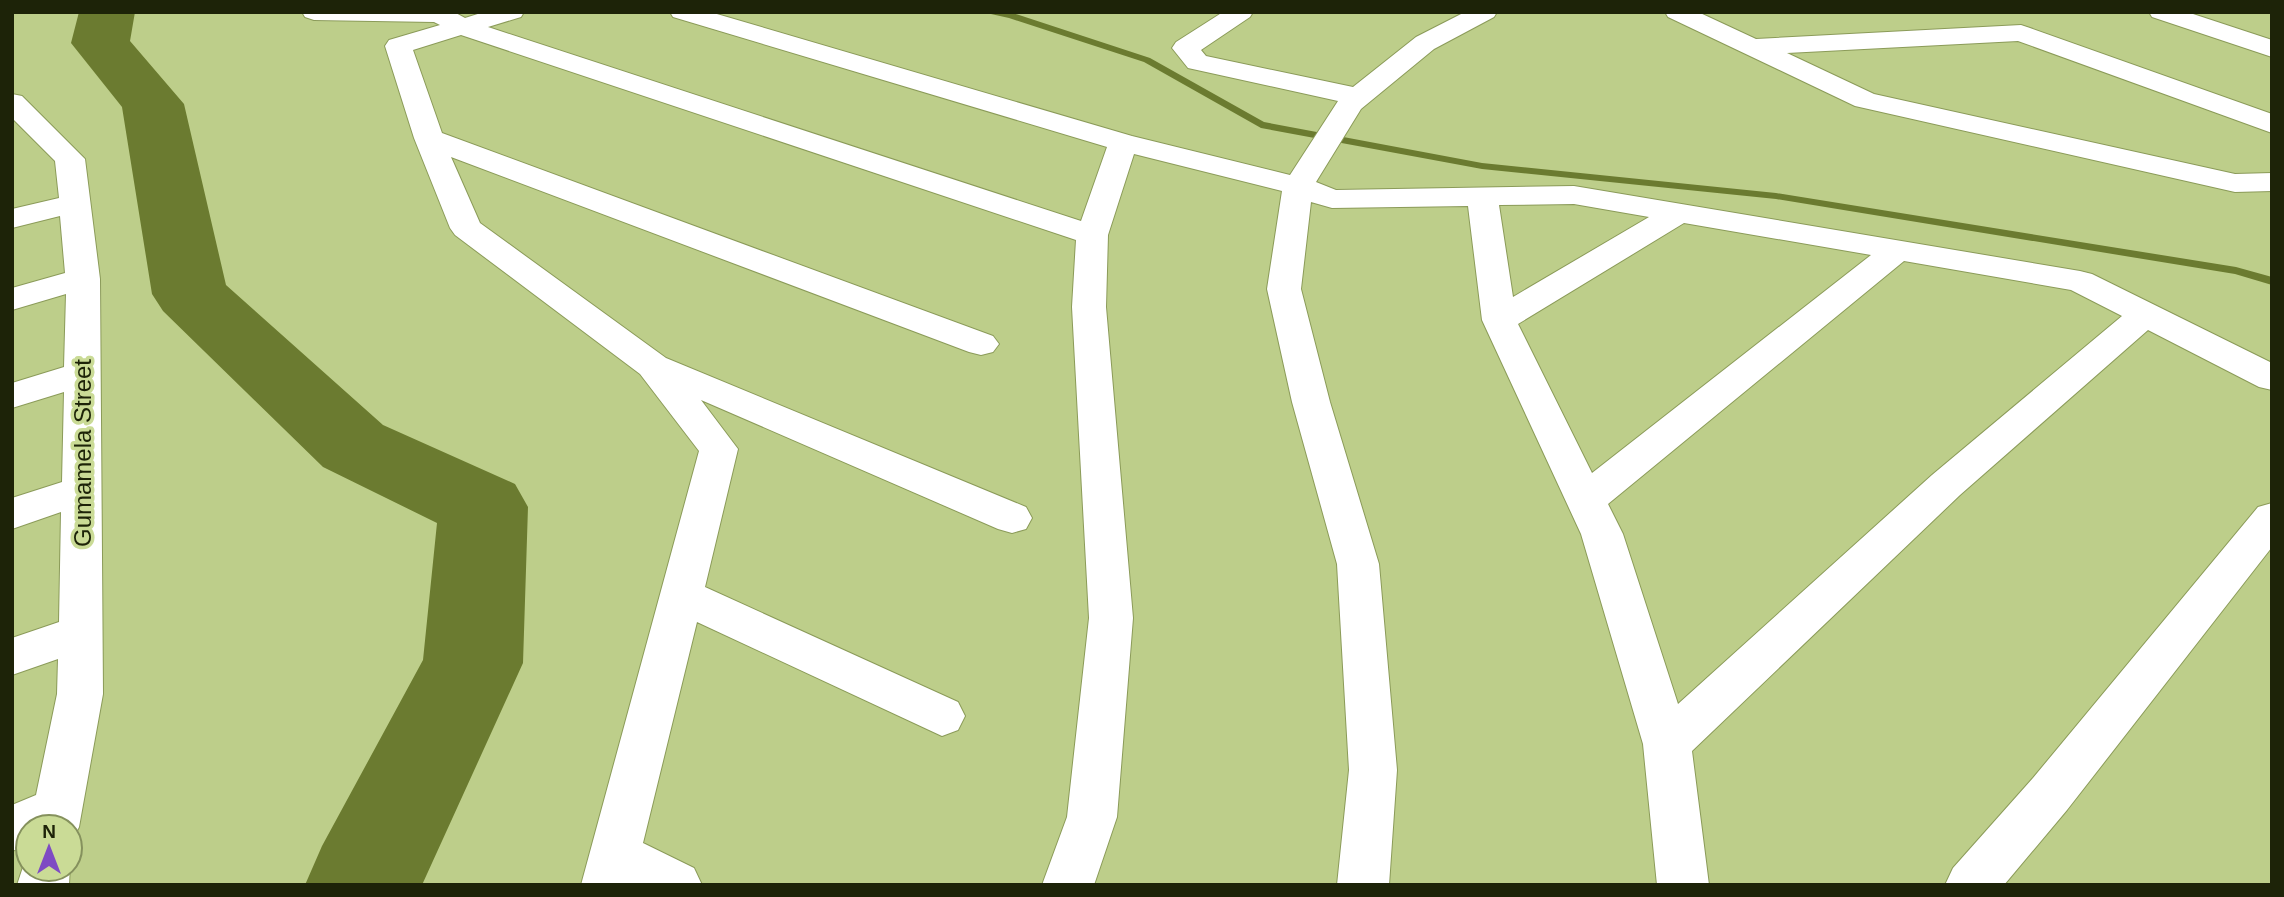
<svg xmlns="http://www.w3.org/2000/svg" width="2284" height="897" viewBox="0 0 2284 897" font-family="Helvetica,sans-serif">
	<rect width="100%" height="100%" fill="#bdce8a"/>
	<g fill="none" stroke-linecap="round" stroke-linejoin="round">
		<path fill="#6b7b30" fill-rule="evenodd" d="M 982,12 L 1013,13 L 1150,58 L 1264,122 L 1482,163 L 1776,193 L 2236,267 L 2272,277 L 2272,285 L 2235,274 L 1776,199 L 1482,169 L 1261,128 L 1144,62 L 1009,18 Z"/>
		<path fill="#6b7b30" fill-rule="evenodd" d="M 79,12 L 135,12 L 130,41 L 184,104 L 226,285 L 383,425 L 515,484 L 528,507 L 523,663 L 422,885 L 305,885 L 322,846 L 423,660 L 437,523 L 323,467 L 163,311 L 152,294 L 122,107 L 71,43 Z"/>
		<defs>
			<g id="minor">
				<path d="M 302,12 L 454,12 L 465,18 L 484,12 L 524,12 L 521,17 L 488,27 L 1081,221 L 1107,147 L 673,17 L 670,12 L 710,12 L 1132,136 L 1290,175 L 1338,101 L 1188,68 L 1172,48 L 1176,42 L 1223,12 L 1253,12 L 1250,17 L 1201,50 L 1206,56 L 1353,87 L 1416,37 L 1465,12 L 1497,12 L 1494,17 L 1434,49 L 1361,109 L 1316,182 L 1336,190 L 1574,186 L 2080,271 L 2092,274 L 2272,363 L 2272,390 L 2259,387 L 2148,330 L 1960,495 L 1692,751 L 1709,885 L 1657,885 L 1643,744 L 1581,534 L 1482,320 L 1468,206 L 1332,208 L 1311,202 L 1301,289 L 1330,402 L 1379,564 L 1397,770 L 1389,885 L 1337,885 L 1349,770 L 1337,564 L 1292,402 L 1267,289 L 1282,191 L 1134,154 L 1108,235 L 1106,307 L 1133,618 L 1117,817 L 1094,885 L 1042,885 L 1067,817 L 1089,618 L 1072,307 L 1076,240 L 461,35 L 413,50 L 442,133 L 993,336 L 999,344 L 993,352 L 981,355 L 969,352 L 451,157 L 480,223 L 666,358 L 1026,507 L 1032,518 L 1026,529 L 1012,533 L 998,529 L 701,400 L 738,449 L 705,587 L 958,702 L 965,716 L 958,730 L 942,736 L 697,622 L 643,843 L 694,868 L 702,885 L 581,885 L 699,451 L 640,374 L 455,235 L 450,228 L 414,138 L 385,46 L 389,40 L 440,25 L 434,22 L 314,20 L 305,17 ZM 1574,204 L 1649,217 L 1513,297 L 1499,205 ZM 1684,223 L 1871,255 L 1592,473 L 1518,324 ZM 1904,261 L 2071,290 L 2122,316 L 1932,475 L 1678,704 L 1623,534 L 1608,504 Z"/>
				<path d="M 1665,12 L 1698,12 L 1756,39 L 2021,25 L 2030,28 L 2272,114 L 2272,133 L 2018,41 L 1787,53 L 1874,94 L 2235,174 L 2272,173 L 2272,191 L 2235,192 L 1855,106 L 1668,17 Z"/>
				<path d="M 2149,12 L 2187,12 L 2272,40 L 2272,57 L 2152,17 Z"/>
				<path d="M 12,94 L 22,96 L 85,159 L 100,279 L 103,694 L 79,827 L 70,844 L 70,827 L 28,827 L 28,845 L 12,851 L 12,805 L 36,795 L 57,694 L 58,659 L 12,675 L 12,638 L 59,622 L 61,512 L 12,529 L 12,498 L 62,482 L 64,392 L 12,408 L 12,383 L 64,367 L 66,294 L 12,310 L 12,288 L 65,273 L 60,216 L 12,228 L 12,209 L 59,198 L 55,161 L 12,118 Z"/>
				<path d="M 2272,503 L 2272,547 L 2067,810 L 2004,885 L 1945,885 L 1953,868 L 2033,778 L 2258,507 Z"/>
				<path d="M 28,852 L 28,869 L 70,869 L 70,865 L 69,885 L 17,885 Z"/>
			</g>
		</defs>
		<use href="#minor" stroke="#8b9b59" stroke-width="2"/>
		<use href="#minor" fill="#fff" fill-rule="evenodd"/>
	</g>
	<g text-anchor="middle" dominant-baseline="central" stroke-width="7" stroke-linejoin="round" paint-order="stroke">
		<g font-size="24" fill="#1d2308" stroke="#cadb96">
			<text transform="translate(82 453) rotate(-90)">Gumamela Street</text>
		</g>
	</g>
	<rect width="2284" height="897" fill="none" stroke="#1d2308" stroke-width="28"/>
	<g transform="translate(49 848)"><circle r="33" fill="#cadb96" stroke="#85915d" stroke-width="2"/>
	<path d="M0-5L12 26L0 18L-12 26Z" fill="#7e4bc3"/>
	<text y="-10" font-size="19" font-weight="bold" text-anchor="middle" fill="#1d2308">N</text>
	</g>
</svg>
